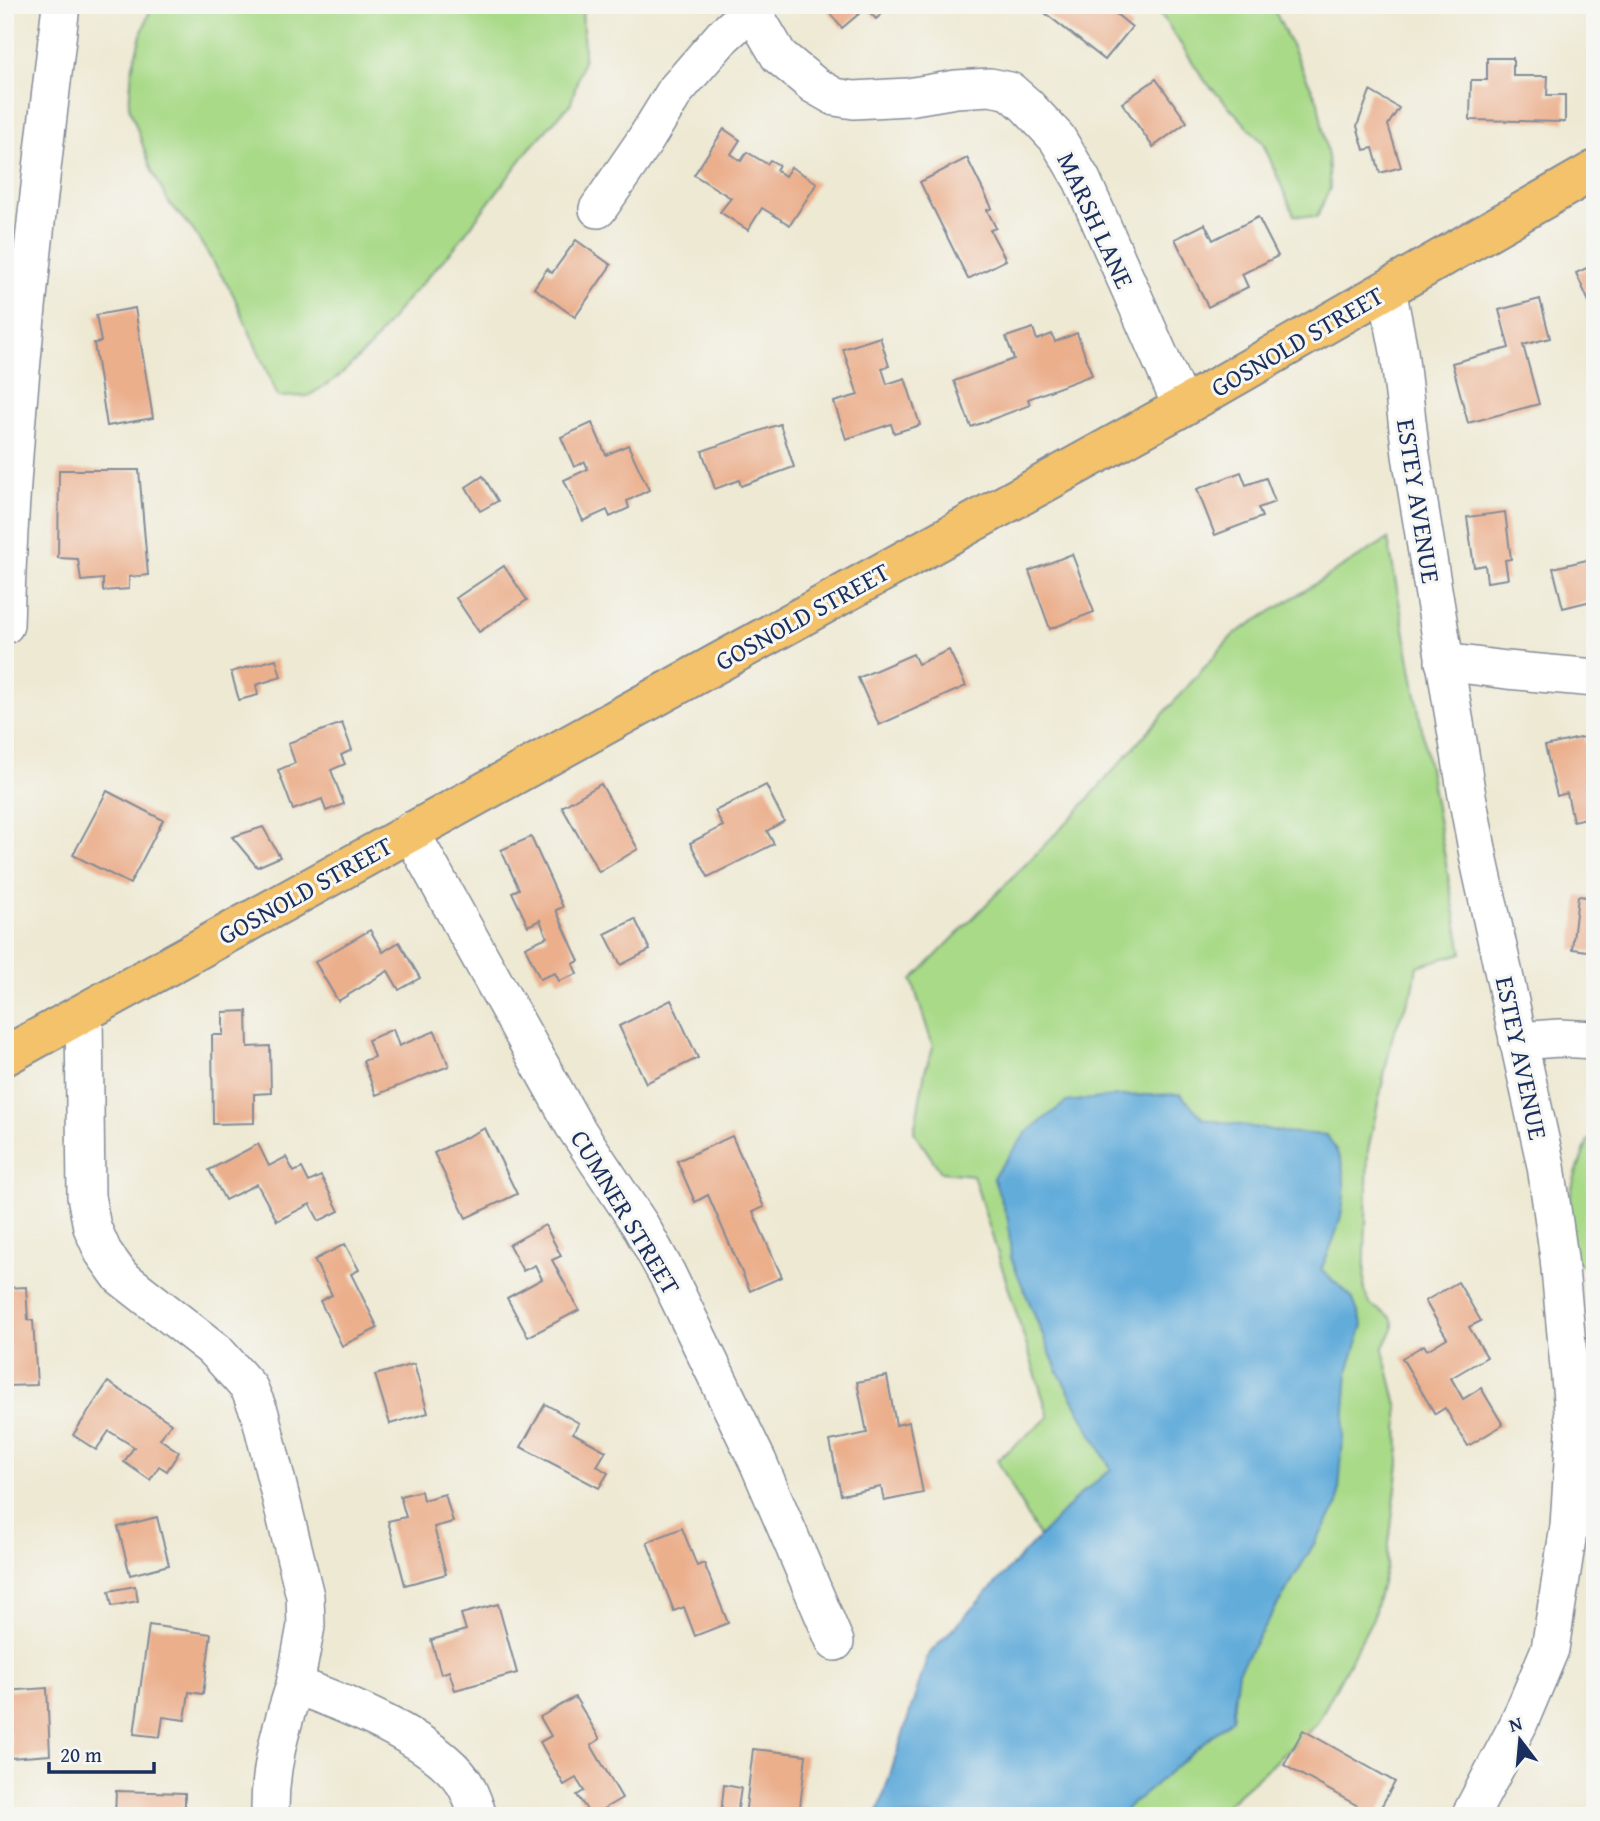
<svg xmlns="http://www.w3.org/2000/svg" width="1600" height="1821" viewBox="0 0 1600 1821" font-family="'Gentium Book Plus',serif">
	<rect width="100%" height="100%" fill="#f6f6f2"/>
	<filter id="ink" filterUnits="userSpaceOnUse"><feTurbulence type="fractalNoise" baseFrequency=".0143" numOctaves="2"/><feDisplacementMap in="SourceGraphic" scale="14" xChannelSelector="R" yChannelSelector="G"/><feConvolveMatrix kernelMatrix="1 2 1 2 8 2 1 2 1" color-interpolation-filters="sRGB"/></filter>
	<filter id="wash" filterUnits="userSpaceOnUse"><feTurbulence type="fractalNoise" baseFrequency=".00686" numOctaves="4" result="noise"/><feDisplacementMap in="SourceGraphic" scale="28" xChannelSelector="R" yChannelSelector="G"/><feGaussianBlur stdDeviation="1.57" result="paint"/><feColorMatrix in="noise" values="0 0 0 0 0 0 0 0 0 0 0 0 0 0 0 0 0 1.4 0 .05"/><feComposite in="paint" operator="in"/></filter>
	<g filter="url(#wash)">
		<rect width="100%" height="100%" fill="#eee9d3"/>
		<g fill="#a9da88" stroke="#628473" stroke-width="2">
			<path d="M 152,5 L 582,5 L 584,57 L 571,103 L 530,148 L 454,248 L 403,304 L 370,347 L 337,378 L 308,396 L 278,397 L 233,294 L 193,230 L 169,203 L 152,171 L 129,106 L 132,69 L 141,35 Z"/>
			<path d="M 1155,5 L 1272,5 L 1318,102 L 1328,157 L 1330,188 L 1317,217 L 1294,215 L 1263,143 L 1205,81 Z"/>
			<path d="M 1388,539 L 1462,953 L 1417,966 L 1413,990 L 1393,1034 L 1368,1150 L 1364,1291 L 1371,1305 L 1390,1317 L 1393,1322 L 1393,1329 L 1383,1349 L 1398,1409 L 1399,1464 L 1386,1567 L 1373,1618 L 1316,1725 L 1214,1816 L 925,1816 L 1107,1661 L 997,1460 L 1049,1417 L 973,1175 L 941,1172 L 914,1132 L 925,1071 L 933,1047 L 912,980 L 1075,814 L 1233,635 Z"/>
			<path d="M 1595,1138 L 1595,1266 L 1568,1262 L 1564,1221 L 1574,1180 L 1588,1140 Z"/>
		</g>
		<path fill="#62acda" stroke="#3e6e9c" stroke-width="2" d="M 1180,1094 L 1204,1119 L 1283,1132 L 1327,1135 C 1332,1144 1340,1155 1342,1165 C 1350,1203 1336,1236 1321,1270 L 1352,1297 L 1363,1325 L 1348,1372 L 1338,1504 L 1238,1671 L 1232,1719 L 1118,1816 L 877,1816 L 928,1655 L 1076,1498 L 1111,1469 L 1057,1370 L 1011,1258 L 1008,1220 L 993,1177 L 1027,1132 L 1066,1102 L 1118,1096 Z"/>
		<g id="blocks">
			<g fill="#ebaf8c">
				<path d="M 823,5 L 892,5 L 876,19 L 866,8 L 842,28 Z"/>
				<path d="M 1052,5 L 1105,5 L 1132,27 L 1105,60 L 1045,13 Z"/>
				<path d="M 1487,58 L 1513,58 L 1513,76 L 1548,76 L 1547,95 L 1565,95 L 1565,122 L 1470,120 L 1471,80 L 1487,80 Z"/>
				<path d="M 1156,79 L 1187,122 L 1153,147 L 1122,103 Z"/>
				<path d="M 1370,91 L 1399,108 L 1388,125 L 1401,167 L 1380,173 L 1373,148 L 1364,150 L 1357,126 Z"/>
				<path d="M 724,129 L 740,140 L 731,154 L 741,161 L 747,152 L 767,164 L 770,160 L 779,165 L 776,170 L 785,176 L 791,167 L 817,183 L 790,225 L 762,208 L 748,230 L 720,212 L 731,198 L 694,175 Z"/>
				<path d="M 967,158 L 992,208 L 987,210 L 996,228 L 990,230 L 1006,260 L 968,279 L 920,182 Z"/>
				<path d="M 1258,217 L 1278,256 L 1242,274 L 1248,287 L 1208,307 L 1175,239 L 1205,224 L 1213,240 Z"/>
				<path d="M 576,240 L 611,265 L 575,317 L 534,288 L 547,269 L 552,273 Z"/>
				<path d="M 1595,264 L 1595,315 L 1576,273 Z"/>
				<path d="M 1540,299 L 1550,338 L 1523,345 L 1539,404 L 1468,423 L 1452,363 L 1509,348 L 1499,310 Z"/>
				<path d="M 135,308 L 153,418 L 107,426 L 94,343 L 101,342 L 96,315 Z"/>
				<path d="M 1033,328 L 1037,340 L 1052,334 L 1055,342 L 1077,333 L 1092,375 L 1028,399 L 1030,405 L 971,427 L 954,381 L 1014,359 L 1006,337 Z"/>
				<path d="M 880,337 L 889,366 L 882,368 L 887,384 L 905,378 L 920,425 L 894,433 L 891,424 L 846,439 L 834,402 L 858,395 L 843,349 Z"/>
				<path d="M 592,423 L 606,455 L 628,445 L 649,490 L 627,501 L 629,508 L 610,517 L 607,510 L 583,521 L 564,480 L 588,469 L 585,462 L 574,467 L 561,437 Z"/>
				<path d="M 780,424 L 794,467 L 741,486 L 739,480 L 715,489 L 702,451 Z"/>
				<path d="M 59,470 L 139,470 L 148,575 L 129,577 L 129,589 L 103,591 L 103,579 L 81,581 L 78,559 L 58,558 Z"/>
				<path d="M 1241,472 L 1246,485 L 1266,478 L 1275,502 L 1258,508 L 1262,517 L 1215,535 L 1197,489 Z"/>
				<path d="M 483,476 L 498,501 L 480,511 L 466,487 Z"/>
				<path d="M 1505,512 L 1511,559 L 1505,560 L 1508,579 L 1487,582 L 1485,565 L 1474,567 L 1467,517 Z"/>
				<path d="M 1072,554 L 1094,612 L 1050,629 L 1029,571 Z"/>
				<path d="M 1587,560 L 1595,600 L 1563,608 L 1553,568 Z"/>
				<path d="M 504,566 L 527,600 L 479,632 L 456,598 Z"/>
				<path d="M 949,650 L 966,686 L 879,725 L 858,678 L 913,654 L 918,664 Z"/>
				<path d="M 276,659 L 281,677 L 256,685 L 258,695 L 239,700 L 231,672 Z"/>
				<path d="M 342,723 L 352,750 L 341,755 L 345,764 L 331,770 L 344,804 L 326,811 L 322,799 L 293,810 L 278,770 L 295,763 L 288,743 Z"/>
				<path d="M 1584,737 L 1595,778 L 1595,816 L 1573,821 L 1567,793 L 1557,796 L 1545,746 Z"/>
				<path d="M 601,784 L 638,849 L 599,872 L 562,807 Z"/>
				<path d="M 766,785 L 784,821 L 767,831 L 774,844 L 708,877 L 690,843 L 723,826 L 715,811 Z"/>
				<path d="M 107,791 L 163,820 L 130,884 L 73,855 Z"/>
				<path d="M 263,827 L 280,857 L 257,867 L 232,837 Z"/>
				<path d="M 531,837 L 563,907 L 556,910 L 579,961 L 573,964 L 577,974 L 559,981 L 555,973 L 540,979 L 525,947 L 547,937 L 540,920 L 528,926 L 512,892 L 519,889 L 501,850 Z"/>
				<path d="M 1578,896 L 1595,898 L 1595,952 L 1572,949 Z"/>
				<path d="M 635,919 L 650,950 L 621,965 L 605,934 Z"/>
				<path d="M 370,930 L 383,952 L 399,942 L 420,978 L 399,990 L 388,971 L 338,1001 L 315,962 Z"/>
				<path d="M 671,1000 L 698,1058 L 646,1083 L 619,1026 Z"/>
				<path d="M 247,1011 L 248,1047 L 270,1046 L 271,1093 L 254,1094 L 254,1123 L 213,1124 L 212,1035 L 223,1035 L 223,1012 Z"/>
				<path d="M 393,1029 L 399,1046 L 435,1031 L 449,1066 L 376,1095 L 363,1061 L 374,1057 L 368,1040 Z"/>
				<path d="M 485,1128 L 517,1194 L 466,1218 L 434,1153 Z"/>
				<path d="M 732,1136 L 764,1207 L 753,1212 L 782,1277 L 750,1291 L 708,1195 L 695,1202 L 677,1161 Z"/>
				<path d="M 258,1144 L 269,1166 L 286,1157 L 294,1172 L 302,1168 L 309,1182 L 321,1176 L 339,1211 L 319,1221 L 310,1204 L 277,1221 L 257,1184 L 225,1200 L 209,1170 Z"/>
				<path d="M 545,1225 L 561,1256 L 552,1260 L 579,1310 L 528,1337 L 507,1298 L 542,1279 L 535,1265 L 523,1271 L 509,1245 Z"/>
				<path d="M 345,1244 L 359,1270 L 351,1274 L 378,1328 L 342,1346 L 320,1301 L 332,1295 L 314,1260 Z"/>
				<path d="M 1458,1282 L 1481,1321 L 1469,1327 L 1487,1357 L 1451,1378 L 1463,1399 L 1481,1388 L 1503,1425 L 1468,1446 L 1445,1408 L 1435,1414 L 1402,1358 L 1424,1345 L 1427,1350 L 1447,1338 L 1425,1301 Z"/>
				<path d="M 26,1287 L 28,1320 L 33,1320 L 37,1385 L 5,1386 L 5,1288 Z"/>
				<path d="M 414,1364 L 428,1413 L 390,1424 L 375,1375 Z"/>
				<path d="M 887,1376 L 896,1425 L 909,1422 L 923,1493 L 884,1501 L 881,1487 L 841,1495 L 830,1441 L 867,1433 L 857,1382 Z"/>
				<path d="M 108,1382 L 171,1423 L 160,1439 L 179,1452 L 167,1471 L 159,1466 L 150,1480 L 124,1462 L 134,1447 L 109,1431 L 96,1450 L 73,1435 Z"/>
				<path d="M 545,1404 L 579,1423 L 573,1433 L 606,1451 L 597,1466 L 608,1473 L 599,1488 L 521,1447 Z"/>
				<path d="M 421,1491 L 423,1500 L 445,1494 L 453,1522 L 434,1527 L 446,1574 L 405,1585 L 388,1521 L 406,1517 L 400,1496 Z"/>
				<path d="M 157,1517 L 169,1565 L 130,1575 L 118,1527 Z"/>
				<path d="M 682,1528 L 697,1566 L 704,1563 L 728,1623 L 695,1636 L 684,1607 L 674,1611 L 647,1542 Z"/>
				<path d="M 135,1586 L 138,1601 L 112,1606 L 109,1591 Z"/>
				<path d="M 498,1604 L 517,1673 L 455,1690 L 449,1671 L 441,1674 L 431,1640 L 466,1630 L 461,1614 Z"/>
				<path d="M 149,1625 L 211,1634 L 203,1694 L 189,1692 L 185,1720 L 163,1717 L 160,1737 L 134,1734 Z"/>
				<path d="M 47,1688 L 50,1755 L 11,1758 L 10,1732 L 5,1732 L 5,1691 Z"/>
				<path d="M 575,1697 L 600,1739 L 591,1745 L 622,1798 L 591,1816 L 577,1795 L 584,1791 L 576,1778 L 564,1785 L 540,1742 L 551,1736 L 540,1717 Z"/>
				<path d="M 1303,1730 L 1395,1782 L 1376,1816 L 1284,1765 Z"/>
				<path d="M 753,1749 L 806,1755 L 799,1816 L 745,1816 Z"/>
				<path d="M 724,1785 L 741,1788 L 737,1815 L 721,1814 Z"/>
				<path d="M 116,1791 L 185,1793 L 185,1816 L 115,1816 Z"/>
			</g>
		</g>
	</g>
	<g filter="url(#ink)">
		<use href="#blocks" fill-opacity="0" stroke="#848c98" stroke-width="2"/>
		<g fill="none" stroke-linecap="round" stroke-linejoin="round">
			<defs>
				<g id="minor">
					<path d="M 598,209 L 644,142 L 676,90 L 723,36 L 752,10 L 779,56 L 814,85 L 835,97 L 854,100 L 908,97 L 956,89 L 990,87 L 1010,91 L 1026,105 L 1057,138 L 1082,180 L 1182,407"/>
					<path d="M 1387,289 L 1399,351 L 1411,455 L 1466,790 L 1480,865 L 1546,1166 L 1559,1258 L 1575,1432 L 1569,1526 L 1550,1649 L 1518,1725 L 1470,1816"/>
					<path d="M 5,625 C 11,418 37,211 61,5"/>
					<path d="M 1444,662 L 1507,670 L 1595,678"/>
					<path d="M 410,831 L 573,1124 L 640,1225 L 667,1274 L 758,1462 L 835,1642"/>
					<path d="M 84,1013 L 86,1196 L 92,1227 L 103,1252 L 121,1277 L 216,1351 L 249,1388 L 260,1414 L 305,1596 L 306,1626 L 295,1685"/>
					<path d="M 1518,1041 L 1559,1038 L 1595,1040"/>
					<path d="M 270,1816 C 269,1768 280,1730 295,1685 C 344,1703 432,1738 463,1781 C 470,1791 474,1804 478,1816"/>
				</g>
				<path id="major" d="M 5,1056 L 1182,407 L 1595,170"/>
			</defs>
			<use href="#minor" stroke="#848c98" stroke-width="40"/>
			<use href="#major" stroke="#848c98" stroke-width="42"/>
			<use href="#minor" stroke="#fff" stroke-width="37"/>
			<use href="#major" stroke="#f3c26a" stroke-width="38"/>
		</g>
	</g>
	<g text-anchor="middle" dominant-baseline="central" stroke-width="6" stroke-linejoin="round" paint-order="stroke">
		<g font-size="26" fill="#1b2f5e" stroke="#f6f6f2">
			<text transform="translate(1096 220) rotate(65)">MARSH LANE</text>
			<text transform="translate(1297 341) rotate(-30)">GOSNOLD STREET</text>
			<text transform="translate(1419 501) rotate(81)">ESTEY AVENUE</text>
			<text transform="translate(802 616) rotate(-29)">GOSNOLD STREET</text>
			<text transform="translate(305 890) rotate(-29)">GOSNOLD STREET</text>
			<text transform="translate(1522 1058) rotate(78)">ESTEY AVENUE</text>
			<text transform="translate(626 1212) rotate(59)">CUMNER STREET</text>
		</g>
	</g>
	<rect width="1600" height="1821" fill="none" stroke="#f6f6f2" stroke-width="28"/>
	<g transform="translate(1520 1740) rotate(344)" stroke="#f6f6f2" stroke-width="5" paint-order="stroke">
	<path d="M0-5L12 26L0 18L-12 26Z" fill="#1b2f5e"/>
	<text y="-10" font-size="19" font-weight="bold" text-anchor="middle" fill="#1b2f5e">N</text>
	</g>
	<path d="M49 1762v10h105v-10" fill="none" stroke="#1b2f5e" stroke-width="3.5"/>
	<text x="60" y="1762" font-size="21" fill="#1b2f5e" stroke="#f6f6f2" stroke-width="5" paint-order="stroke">20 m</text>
</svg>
